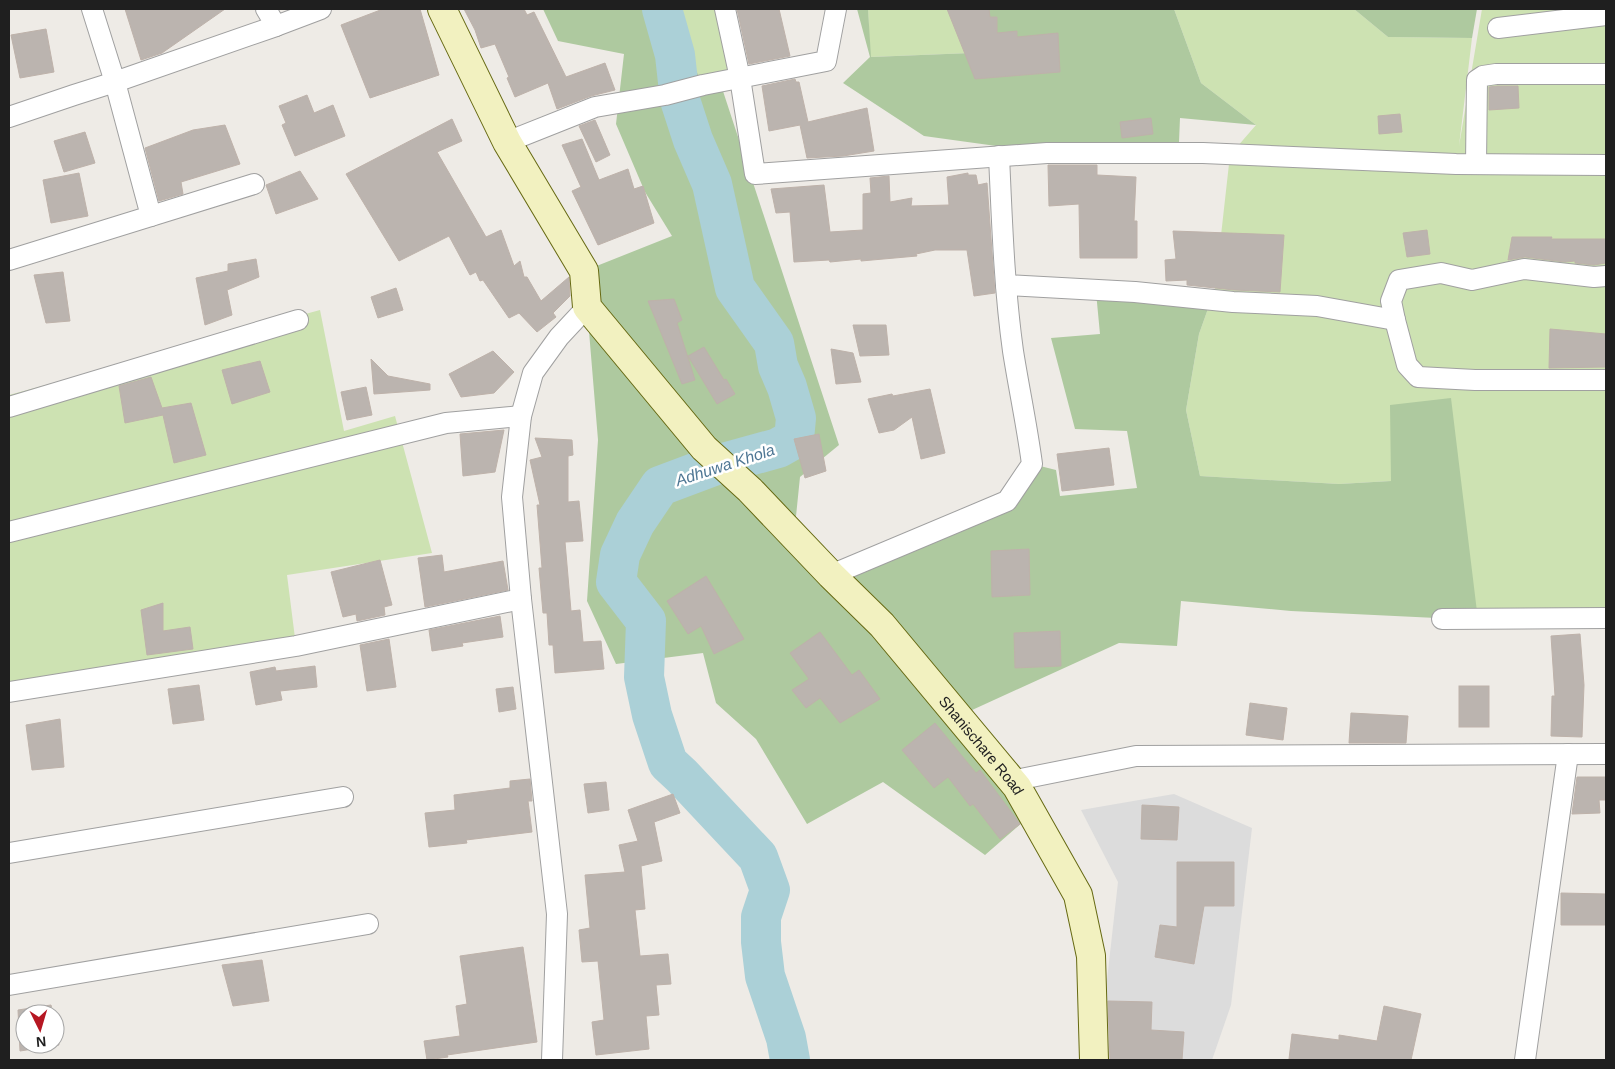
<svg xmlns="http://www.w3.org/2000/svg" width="1615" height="1069" viewBox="0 0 1615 1069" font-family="Arial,sans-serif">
	<rect width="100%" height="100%" fill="#eeebe6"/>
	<path fill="#dcdcdc" d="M 1174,794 L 1252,828 L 1231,1005 L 1212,1060 L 1098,1060 L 1118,882 L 1081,810 Z"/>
	<g fill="#cde2b2">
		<path d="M 668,9 L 725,9 L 740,78 L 703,85 Z"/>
		<path d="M 868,9 L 976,9 L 971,53 L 870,57 Z"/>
		<path d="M 1174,9 L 1354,9 L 1388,37 L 1472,38 L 1459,146 L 1482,9 L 1606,9 L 1606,618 L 1478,620 L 1391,405 L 1391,481 L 1339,484 L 1200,476 L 1186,410 L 1199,334 L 1215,289 L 1230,155 L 1256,125 L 1201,83 Z"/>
		<path d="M 320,310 L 344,431 L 395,416 L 432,553 L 287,575 L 296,646 L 9,692 L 9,395 Z"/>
	</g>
	<g fill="#aec99f">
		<path d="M 543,9 L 668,9 L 703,85 L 720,82 L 839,445 L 800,477 L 795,526 L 831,575 L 1006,501 L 1032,464 L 1056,470 L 1060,496 L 1137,488 L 1127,431 L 1075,429 L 1051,338 L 1100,334 L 1096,292 L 1215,289 L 1199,334 L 1186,410 L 1200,476 L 1339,484 L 1391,481 L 1390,405 L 1451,398 L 1478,620 L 1291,611 L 1181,601 L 1177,646 L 1119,643 L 959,716 L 1023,822 L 985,855 L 883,782 L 807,824 L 756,739 L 716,703 L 703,653 L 616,664 L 587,601 L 598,440 L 584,271 L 672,236 L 645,192 L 616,124 L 624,54 L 558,41 Z"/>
		<path d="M 857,9 L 868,9 L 871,57 L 971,53 L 976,9 L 1174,9 L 1201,83 L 1256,125 L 1180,118 L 1179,142 L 1047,153 L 924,136 L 843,83 L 870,57 Z"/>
		<path d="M 1354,9 L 1477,9 L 1472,38 L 1388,37 Z"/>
	</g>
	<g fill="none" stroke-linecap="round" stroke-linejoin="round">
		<path stroke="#abd0d7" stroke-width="40" d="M 662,9 L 675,55 L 680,100 L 693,140 L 712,184 L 735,288 L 774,343 L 778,366 L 787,387 L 796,418 L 794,439 L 778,448 L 716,465 L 660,486 L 635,523 L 620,555 L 616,582 L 646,621 L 644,677 L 652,715 L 668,763 L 682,776 L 758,857 L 770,890 L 761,917 L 761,942 L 765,976 L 786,1038 L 790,1060"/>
	</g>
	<g fill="#bbb4af" stroke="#beb2aa">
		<path d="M 125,9 L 225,9 L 162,53 L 141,60 Z"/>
		<path d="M 383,9 L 420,9 L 439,75 L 370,98 L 341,25 Z"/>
		<path d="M 464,9 L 524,9 L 527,15 L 534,12 L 566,77 L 605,63 L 615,90 L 591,96 L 557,109 L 548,83 L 515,97 L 507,78 L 509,77 L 495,44 L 481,48 L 475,30 Z"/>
		<path d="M 737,9 L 779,9 L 790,56 L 749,64 Z"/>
		<path d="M 947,9 L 989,9 L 990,17 L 997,17 L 997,33 L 1017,31 L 1017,37 L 1058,33 L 1060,72 L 975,79 Z"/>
		<path d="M 46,29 L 54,72 L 20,78 L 11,35 Z"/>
		<path d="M 795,79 L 796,82 L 799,82 L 808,122 L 867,108 L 874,151 L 843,156 L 807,158 L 800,125 L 769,131 L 762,86 Z"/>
		<path d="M 1497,86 L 1518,86 L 1519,108 L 1489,110 L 1489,87 Z"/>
		<path d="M 307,95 L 314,113 L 333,105 L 345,136 L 295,156 L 282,125 L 286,123 L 279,106 Z"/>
		<path d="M 1400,114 L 1402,132 L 1379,134 L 1378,116 Z"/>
		<path d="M 1151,118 L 1153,134 L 1122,138 L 1120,122 Z"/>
		<path d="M 452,119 L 462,141 L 437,152 L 486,237 L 501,230 L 514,266 L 520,261 L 524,277 L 527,277 L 541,301 L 569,277 L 570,296 L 553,313 L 556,317 L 537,332 L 519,313 L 509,318 L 483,280 L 480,281 L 476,272 L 470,275 L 449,236 L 399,261 L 346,174 Z"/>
		<path d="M 595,120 L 610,155 L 596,162 L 579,126 Z"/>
		<path d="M 225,125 L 240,164 L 181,182 L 183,194 L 159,201 L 145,148 L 193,130 Z"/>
		<path d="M 85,132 L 95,163 L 64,172 L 54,141 Z"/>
		<path d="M 582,139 L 599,180 L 628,169 L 634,189 L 643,186 L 654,223 L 598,245 L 572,191 L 581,187 L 562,145 Z"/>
		<path d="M 1048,165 L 1097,165 L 1097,175 L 1136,177 L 1134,221 L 1137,221 L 1137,258 L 1080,258 L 1079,204 L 1049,206 Z"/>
		<path d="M 300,171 L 318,199 L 276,214 L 266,185 Z"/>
		<path d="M 79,173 L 88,216 L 51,223 L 43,180 Z"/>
		<path d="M 968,173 L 968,175 L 976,175 L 978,185 L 987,183 L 995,293 L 974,296 L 967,250 L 935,250 L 916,254 L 917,256 L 861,261 L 861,259 L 830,262 L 829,260 L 794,262 L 790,212 L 776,213 L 771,189 L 824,185 L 830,232 L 863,230 L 863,194 L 871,193 L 870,178 L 889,176 L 890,202 L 912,198 L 911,206 L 949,205 L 947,177 Z"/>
		<path d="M 1427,230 L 1430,254 L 1407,257 L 1403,233 Z"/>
		<path d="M 1173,231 L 1284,235 L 1280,292 L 1234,290 L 1187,285 L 1187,280 L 1166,281 L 1165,260 L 1176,259 Z"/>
		<path d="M 1512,237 L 1552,237 L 1551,239 L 1606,239 L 1606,263 L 1594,265 L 1575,263 L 1575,261 L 1565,262 L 1525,257 L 1508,260 Z"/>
		<path d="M 256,259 L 259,277 L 227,290 L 232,315 L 205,325 L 196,278 L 228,271 L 228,264 Z"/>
		<path d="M 63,272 L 70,321 L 46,323 L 34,275 Z"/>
		<path d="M 396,288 L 403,310 L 378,318 L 371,297 Z"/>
		<path d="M 674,299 L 682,320 L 677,323 L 695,380 L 682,384 L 648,301 Z"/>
		<path d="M 853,325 L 886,325 L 889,355 L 860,356 Z"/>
		<path d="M 1550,329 L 1606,334 L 1606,367 L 1549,368 Z"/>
		<path d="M 704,347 L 724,380 L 726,379 L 735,394 L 717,404 L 688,356 Z"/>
		<path d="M 831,349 L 853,353 L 861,382 L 836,384 Z"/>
		<path d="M 493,351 L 514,372 L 494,393 L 461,397 L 449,374 Z"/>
		<path d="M 371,359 L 388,376 L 430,384 L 430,390 L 374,394 Z"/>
		<path d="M 260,361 L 270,392 L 232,404 L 222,370 Z"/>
		<path d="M 151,377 L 162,408 L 191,403 L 206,455 L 174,463 L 163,415 L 125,423 L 119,386 Z"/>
		<path d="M 366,387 L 372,415 L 347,420 L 341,392 Z"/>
		<path d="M 930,389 L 945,453 L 921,459 L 912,417 L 894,430 L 879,433 L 868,399 L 892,394 L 893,396 Z"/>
		<path d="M 504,430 L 495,472 L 463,476 L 460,434 Z"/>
		<path d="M 819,434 L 826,471 L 805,478 L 794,439 Z"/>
		<path d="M 535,438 L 572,440 L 573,455 L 568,456 L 568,502 L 579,501 L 583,541 L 565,542 L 571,611 L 580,610 L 583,642 L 601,641 L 604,669 L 555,673 L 553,645 L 549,645 L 547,613 L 543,613 L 539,568 L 542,568 L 537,505 L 540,505 L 530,460 L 542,457 Z"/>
		<path d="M 1109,448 L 1114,485 L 1062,491 L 1057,454 Z"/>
		<path d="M 1029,549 L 1030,595 L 992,597 L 991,551 Z"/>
		<path d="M 442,555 L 444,572 L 503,561 L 508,590 L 425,607 L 418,558 Z"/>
		<path d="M 380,560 L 392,605 L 384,607 L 385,615 L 357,621 L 356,614 L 343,617 L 331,572 Z"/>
		<path d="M 706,576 L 744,639 L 714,654 L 701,626 L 688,634 L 667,601 Z"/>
		<path d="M 163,603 L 163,631 L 190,627 L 193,649 L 147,655 L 141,610 Z"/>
		<path d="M 500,616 L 503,637 L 462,643 L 463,646 L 432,651 L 429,630 Z"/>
		<path d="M 1060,631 L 1061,666 L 1015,668 L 1014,633 Z"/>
		<path d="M 820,632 L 852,675 L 859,670 L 880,699 L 840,723 L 820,698 L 806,708 L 792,690 L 809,679 L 790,653 Z"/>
		<path d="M 1580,634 L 1584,685 L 1582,737 L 1551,736 L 1552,696 L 1555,696 L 1551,636 Z"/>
		<path d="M 389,639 L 396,687 L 367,691 L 360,645 Z"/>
		<path d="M 315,666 L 317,687 L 280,691 L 282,700 L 256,705 L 250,672 L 275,667 L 276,671 Z"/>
		<path d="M 199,685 L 204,720 L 173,724 L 168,689 Z"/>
		<rect x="1459" y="686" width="30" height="41"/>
		<path d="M 513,687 L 516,709 L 499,712 L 496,689 Z"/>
		<path d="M 1250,703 L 1287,708 L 1283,740 L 1246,735 Z"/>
		<path d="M 1351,713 L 1408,716 L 1406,743 L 1349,743 Z"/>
		<path d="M 60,719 L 64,767 L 32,770 L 26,725 Z"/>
		<path d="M 935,723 L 976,773 L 980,770 L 1020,824 L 1000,839 L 973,804 L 970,806 L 948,777 L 934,788 L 902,750 Z"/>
		<path d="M 1577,777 L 1606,777 L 1606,800 L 1599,800 L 1600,813 L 1572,814 Z"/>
		<path d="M 530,779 L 532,801 L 528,801 L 532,832 L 466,840 L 467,843 L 429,847 L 425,813 L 455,810 L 454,795 L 510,788 L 510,781 Z"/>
		<path d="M 606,782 L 609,810 L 588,813 L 584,784 Z"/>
		<path d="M 673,794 L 680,813 L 654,822 L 662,861 L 641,866 L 645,909 L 635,910 L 640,956 L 668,954 L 671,984 L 656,985 L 659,1015 L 646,1016 L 649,1049 L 596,1055 L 592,1022 L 604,1020 L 598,961 L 582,962 L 579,930 L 590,928 L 585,875 L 625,872 L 619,845 L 638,841 L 628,810 Z"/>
		<path d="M 1142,805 L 1179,807 L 1177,840 L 1141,839 Z"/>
		<path d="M 1177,862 L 1234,862 L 1234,906 L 1204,906 L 1194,964 L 1155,957 L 1160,925 L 1177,927 Z"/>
		<path d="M 1561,893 L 1606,894 L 1606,925 L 1561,925 Z"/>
		<path d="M 523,947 L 537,1042 L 447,1055 L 448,1057 L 427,1060 L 424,1041 L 460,1036 L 456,1006 L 467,1004 L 460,956 Z"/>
		<path d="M 262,960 L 269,1001 L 233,1006 L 222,965 Z"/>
		<path d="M 1108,1001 L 1152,1002 L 1151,1030 L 1184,1032 L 1182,1060 L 1110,1060 Z"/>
		<path d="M 51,1005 L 53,1014 L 25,1014 L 25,1044 L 55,1044 L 55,1024 L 59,1045 L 20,1051 L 18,1010 Z"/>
		<path d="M 1384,1006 L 1421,1014 L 1411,1060 L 1300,1060 L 1289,1059 L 1292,1034 L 1339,1040 L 1339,1035 L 1377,1041 Z"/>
	</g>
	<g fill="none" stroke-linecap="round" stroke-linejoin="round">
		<defs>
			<g id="street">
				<path d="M 92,9 L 115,82 L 276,26 L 321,9"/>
				<path d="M 266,9 L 276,26"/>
				<path d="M 725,9 L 740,78 L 755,174 L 1047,153 L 1203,153 L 1456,164 L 1606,165"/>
				<path d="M 1498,28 L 1606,15"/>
				<path d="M 9,117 L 74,95 L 115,82 L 151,216 L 9,260"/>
				<path d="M 507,142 L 595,107 L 665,95 L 703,85 L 826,61 L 836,9"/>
				<path d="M 1476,164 L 1477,80 L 1483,76 L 1496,74 L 1606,74"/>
				<path d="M 151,216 L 254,184"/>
				<path d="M 1606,276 L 1594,277 L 1524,269 L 1472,280 L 1441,273 L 1399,280 L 1391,301 L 1395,320 L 1407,365 L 1418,377 L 1475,380 L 1606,380"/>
				<path d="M 1006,285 L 1135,292 L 1233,302 L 1317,306 L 1395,320"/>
				<path d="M 9,407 L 298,320"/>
				<path d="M 9,532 L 446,423 L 521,416"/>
				<path d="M 831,575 L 1007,501 L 1032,464 C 1027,426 1019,389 1013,351 C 1004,286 1002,221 999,156"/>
				<path d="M 1442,619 L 1606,618"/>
				<path d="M 9,692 L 296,646 L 521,599"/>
				<path d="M 1011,781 L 1136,756 L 1606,754"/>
				<path d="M 9,853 L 343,797"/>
				<path d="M 9,985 L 368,924"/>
				<path d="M 552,1060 L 557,914 L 521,599 L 512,497 L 521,416 L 533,373 L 559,337 L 587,307"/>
				<path d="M 1525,1060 L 1568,754"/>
			</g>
			<g id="secondary">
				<path id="s1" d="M 442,9 L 507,142 L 584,271 L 587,307 L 704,448 L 750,490 L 831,575 L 882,625 L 1017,787 L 1078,895 L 1091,956 L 1094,1060"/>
			</g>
		</defs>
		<use href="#street" stroke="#a0a0a0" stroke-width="22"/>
		<use href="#secondary" stroke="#666912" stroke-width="30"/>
		<use href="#street" stroke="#fff" stroke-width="20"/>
		<use href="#secondary" stroke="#f2f1c0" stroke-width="28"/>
	</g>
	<g text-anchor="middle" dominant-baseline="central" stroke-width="5" stroke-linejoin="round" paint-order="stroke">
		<g font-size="15" fill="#1f1f1f" stroke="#fff">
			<text stroke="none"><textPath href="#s1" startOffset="925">Shanischare Road</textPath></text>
		</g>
		<g font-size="16" font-style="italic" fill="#4f7794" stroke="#fff">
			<text transform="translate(725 465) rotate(-18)">Adhuwa Khola</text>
		</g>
	</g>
	<rect width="1615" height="1069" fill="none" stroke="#1f1f1f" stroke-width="20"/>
	<g transform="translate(40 1029) rotate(175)"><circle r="24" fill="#ffffff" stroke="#a5a5a5"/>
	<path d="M0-4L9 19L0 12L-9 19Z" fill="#b61722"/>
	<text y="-8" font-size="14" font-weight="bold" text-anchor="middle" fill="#1f1f1f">N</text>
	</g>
</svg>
